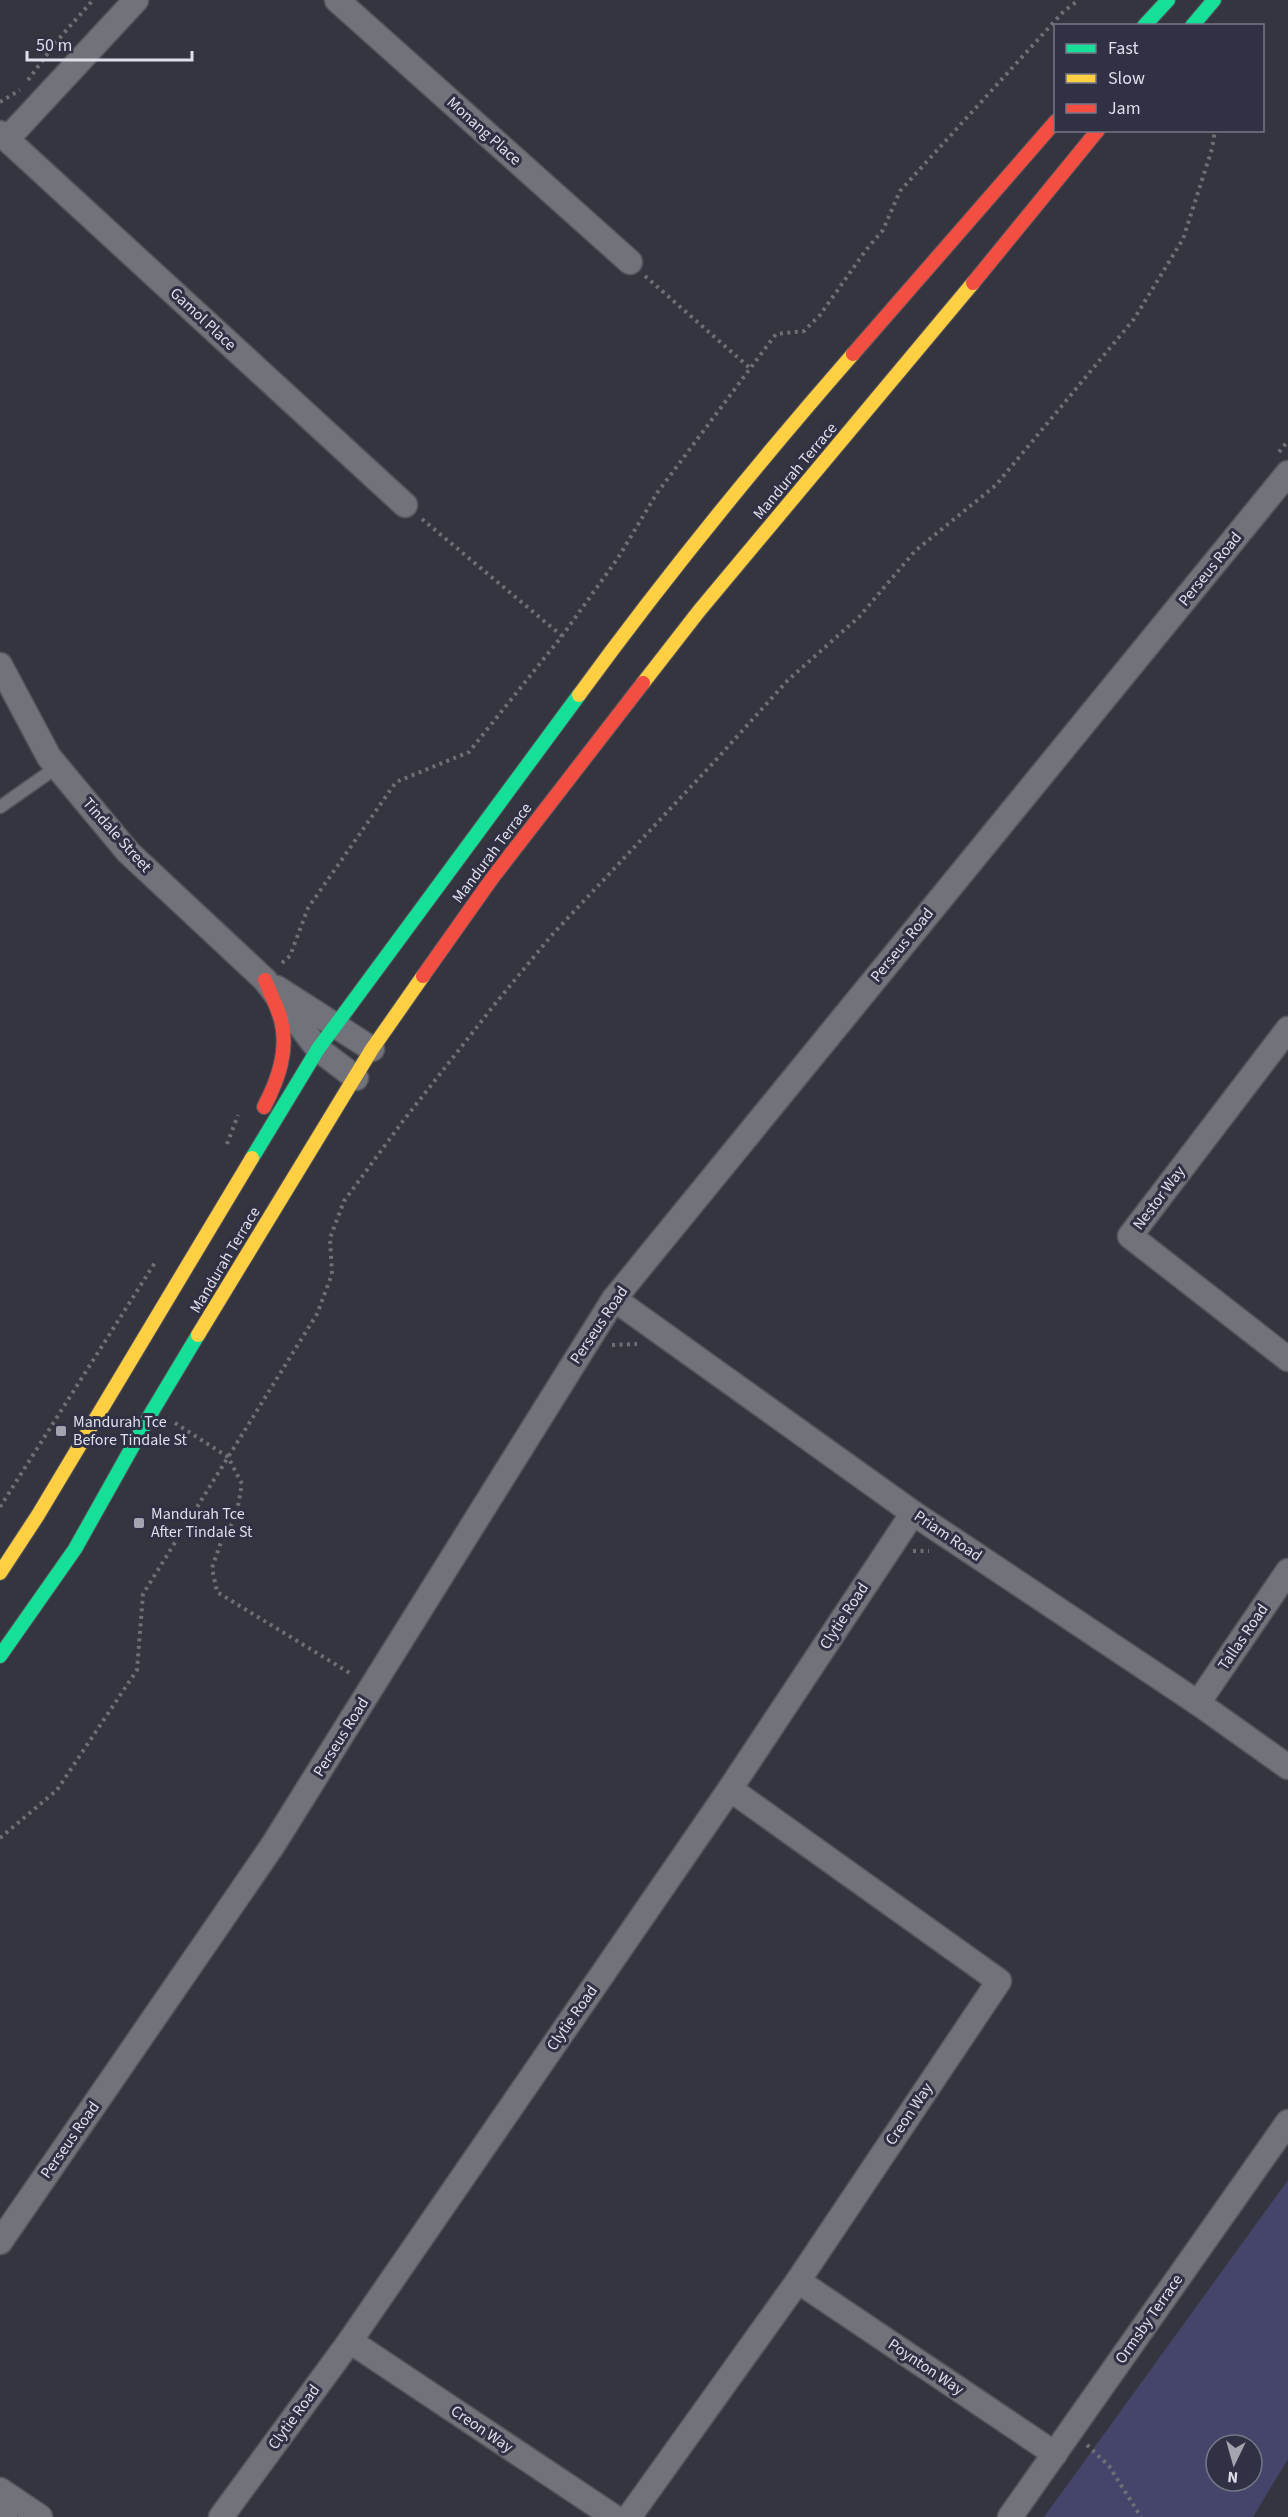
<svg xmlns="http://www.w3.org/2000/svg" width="1288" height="2517" viewBox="0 0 1288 2517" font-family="'Source Sans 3',sans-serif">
	<rect width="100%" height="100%" fill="#35353f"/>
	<path fill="#45456c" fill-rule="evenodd" d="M 1288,2180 L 1288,2459 L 1253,2517 L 1044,2517 ZM 1216,2445 L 1252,2445 L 1252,2481 L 1216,2481 Z"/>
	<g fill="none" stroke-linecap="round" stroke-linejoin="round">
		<defs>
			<path id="lane" d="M 0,807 L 57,767"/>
			<g id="street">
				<path d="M 337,0 L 630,262"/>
				<path d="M 0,133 L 405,505"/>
				<path d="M 7,139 L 136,0"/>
				<path d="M 0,665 L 49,757 L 128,852 L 265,980 L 318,1049 L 356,1078"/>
				<path d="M 277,988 L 372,1049"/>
				<path d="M 1288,1029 L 1130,1236 L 1288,1359"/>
				<path d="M 614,1299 L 913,1513 L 1198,1703 L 1288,1767"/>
				<path d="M 1198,1703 L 1288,1571"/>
				<path d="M 0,2242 L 273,1845 L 614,1299 L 1288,473"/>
				<path d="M 798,2281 L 1055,2454"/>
				<path d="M 350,2341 L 614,2517"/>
				<path d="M 0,2490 L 40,2517"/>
				<path d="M 0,2513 L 5,2517"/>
				<path d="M 221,2517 L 350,2341 L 730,1789 L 913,1513"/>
				<path d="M 629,2517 L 798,2281 L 999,1981 L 730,1789"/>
				<path d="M 1010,2517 L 1288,2122"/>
			</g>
			<g id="fast">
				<path d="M 1144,26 L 1168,0"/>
				<path d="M 1192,26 L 1214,0"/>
				<path d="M 252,1158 L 318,1049 L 579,695"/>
				<path d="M 0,1656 L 75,1549 L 153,1410 L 198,1335"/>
			</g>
			<g id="slow">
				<path d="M 643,683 L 699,611 L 973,283"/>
				<path d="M 579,695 C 665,577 757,464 853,354"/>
				<path d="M 198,1335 L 372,1049 L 423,976"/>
				<path d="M 0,1573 L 38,1515 L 252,1158"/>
			</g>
			<g id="jam">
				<path d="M 973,283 L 1098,130"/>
				<path d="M 853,354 L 1056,121"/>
				<path d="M 423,976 L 493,877 L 643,683"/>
				<path d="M 264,1107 C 278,1080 289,1050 281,1020 C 277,1006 270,993 265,980"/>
			</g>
		</defs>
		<use href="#lane" stroke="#54545d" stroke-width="15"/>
		<use href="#street" stroke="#54545d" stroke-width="27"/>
		<use href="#fast" stroke="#54545d" stroke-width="16"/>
		<use href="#slow" stroke="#54545d" stroke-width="16"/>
		<use href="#jam" stroke="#54545d" stroke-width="16"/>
		<g stroke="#6f6f76" stroke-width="4" stroke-dasharray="3 4.5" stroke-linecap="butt">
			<path d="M 28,80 L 57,41 L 93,0"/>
			<path d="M 0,102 L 20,90"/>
			<path d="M 645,276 L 751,369"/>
			<path d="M 1279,452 L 1288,441"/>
			<path d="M 422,519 L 562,636"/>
			<path d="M 282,963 L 290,956 L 308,908 L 396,782 L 469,752 L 562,636 L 618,558 L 657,493 L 776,334 L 804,331 L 820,315 L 866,250 L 883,230 L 900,191 L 1064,11 L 1079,0"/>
			<path d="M 227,1144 L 238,1115"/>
			<path d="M 612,1345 L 637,1344"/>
			<path d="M 175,1423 L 228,1457 L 242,1484 L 236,1517 L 221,1542 L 212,1568 L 217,1592 L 353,1675"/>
			<path d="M 0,1507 L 156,1261"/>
			<path d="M 913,1551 L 929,1551"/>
			<path d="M 0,1838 L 57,1790 L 137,1670 L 143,1594 L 317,1314 L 332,1274 L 330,1238 L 344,1201 L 403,1121 L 495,1004 L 551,936 L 715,761 L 788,680 L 859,617 L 915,551 L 996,485 L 1134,319 L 1183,239 L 1212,149 L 1215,130"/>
			<path d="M 1087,2445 L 1109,2466 L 1141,2517"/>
		</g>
		<use href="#lane" stroke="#72727a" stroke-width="12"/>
		<use href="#street" stroke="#72727a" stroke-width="24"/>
		<use href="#fast" stroke="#16e098" stroke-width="14"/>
		<use href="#slow" stroke="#ffcf43" stroke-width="14"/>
		<use href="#jam" stroke="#f24e42" stroke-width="14"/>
	</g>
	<g fill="#a4a4af" stroke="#303144" stroke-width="2">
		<rect x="55" y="1425" width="12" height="12" rx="3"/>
		<rect x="133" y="1517" width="12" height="12" rx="3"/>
	</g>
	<g text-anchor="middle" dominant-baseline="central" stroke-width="6" stroke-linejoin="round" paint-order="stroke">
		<g font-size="16" fill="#dfdfec" stroke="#303144">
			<text transform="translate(484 131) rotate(42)">Monang Place</text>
			<text transform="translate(203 319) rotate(43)">Gamol Place</text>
			<text transform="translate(795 471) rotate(-50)">Mandurah Terrace</text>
			<text transform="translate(1210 569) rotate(-51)">Perseus Road</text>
			<text transform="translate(117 835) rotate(48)">Tindale Street</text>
			<text transform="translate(492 853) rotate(-53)">Mandurah Terrace</text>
			<text transform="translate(902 945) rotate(-51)">Perseus Road</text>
			<text transform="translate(1159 1198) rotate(-53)">Nestor Way</text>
			<text transform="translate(225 1260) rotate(-59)">Mandurah Terrace</text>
			<text transform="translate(599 1325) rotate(-56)">Perseus Road</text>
			<text transform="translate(948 1536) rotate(34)">Priam Road</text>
			<text transform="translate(844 1616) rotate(-57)">Clytie Road</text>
			<text transform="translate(1243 1637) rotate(-56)">Tallas Road</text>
			<text transform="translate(341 1737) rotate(-58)">Perseus Road</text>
			<text transform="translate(572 2018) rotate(-55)">Clytie Road</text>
			<text transform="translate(909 2114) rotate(-56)">Creon Way</text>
			<text transform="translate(70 2140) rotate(-55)">Perseus Road</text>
			<text transform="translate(1149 2319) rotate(-55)">Ormsby Terrace</text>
			<text transform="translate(926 2367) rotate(34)">Poynton Way</text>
			<text transform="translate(294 2417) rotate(-54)">Clytie Road</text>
			<text transform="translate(482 2429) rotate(34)">Creon Way</text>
		</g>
		<g font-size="16" fill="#dfdfec" stroke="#303144" text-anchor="start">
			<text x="73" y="1422">Mandurah Tce<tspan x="73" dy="18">Before Tindale St</tspan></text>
			<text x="151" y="1514">Mandurah Tce<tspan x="151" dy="18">After Tindale St</tspan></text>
		</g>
	</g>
	<rect x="1054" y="24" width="210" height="108" fill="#303144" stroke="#767787" stroke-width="1.5"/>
	<rect x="1066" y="44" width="30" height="9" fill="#16e098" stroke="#767787" stroke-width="1.5"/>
	<text x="1108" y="54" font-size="18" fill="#dfdfec">Fast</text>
	<rect x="1066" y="74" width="30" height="9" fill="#ffcf43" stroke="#767787" stroke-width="1.5"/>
	<text x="1108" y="84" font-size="18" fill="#dfdfec">Slow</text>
	<rect x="1066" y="104" width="30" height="9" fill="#f24e42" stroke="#767787" stroke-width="1.5"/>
	<text x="1108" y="114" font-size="18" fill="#dfdfec">Jam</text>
	<g transform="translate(1234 2463) rotate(185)"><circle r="28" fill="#303144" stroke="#767787" stroke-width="1.5"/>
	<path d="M0-4.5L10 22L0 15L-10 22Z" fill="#a4a4af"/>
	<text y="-9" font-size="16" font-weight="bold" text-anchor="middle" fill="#dfdfec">N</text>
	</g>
	<path d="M27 51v9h165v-9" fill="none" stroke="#dfdfec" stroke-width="3"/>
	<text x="36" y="51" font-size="18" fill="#dfdfec" stroke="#303144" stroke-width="4.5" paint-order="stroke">50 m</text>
</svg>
